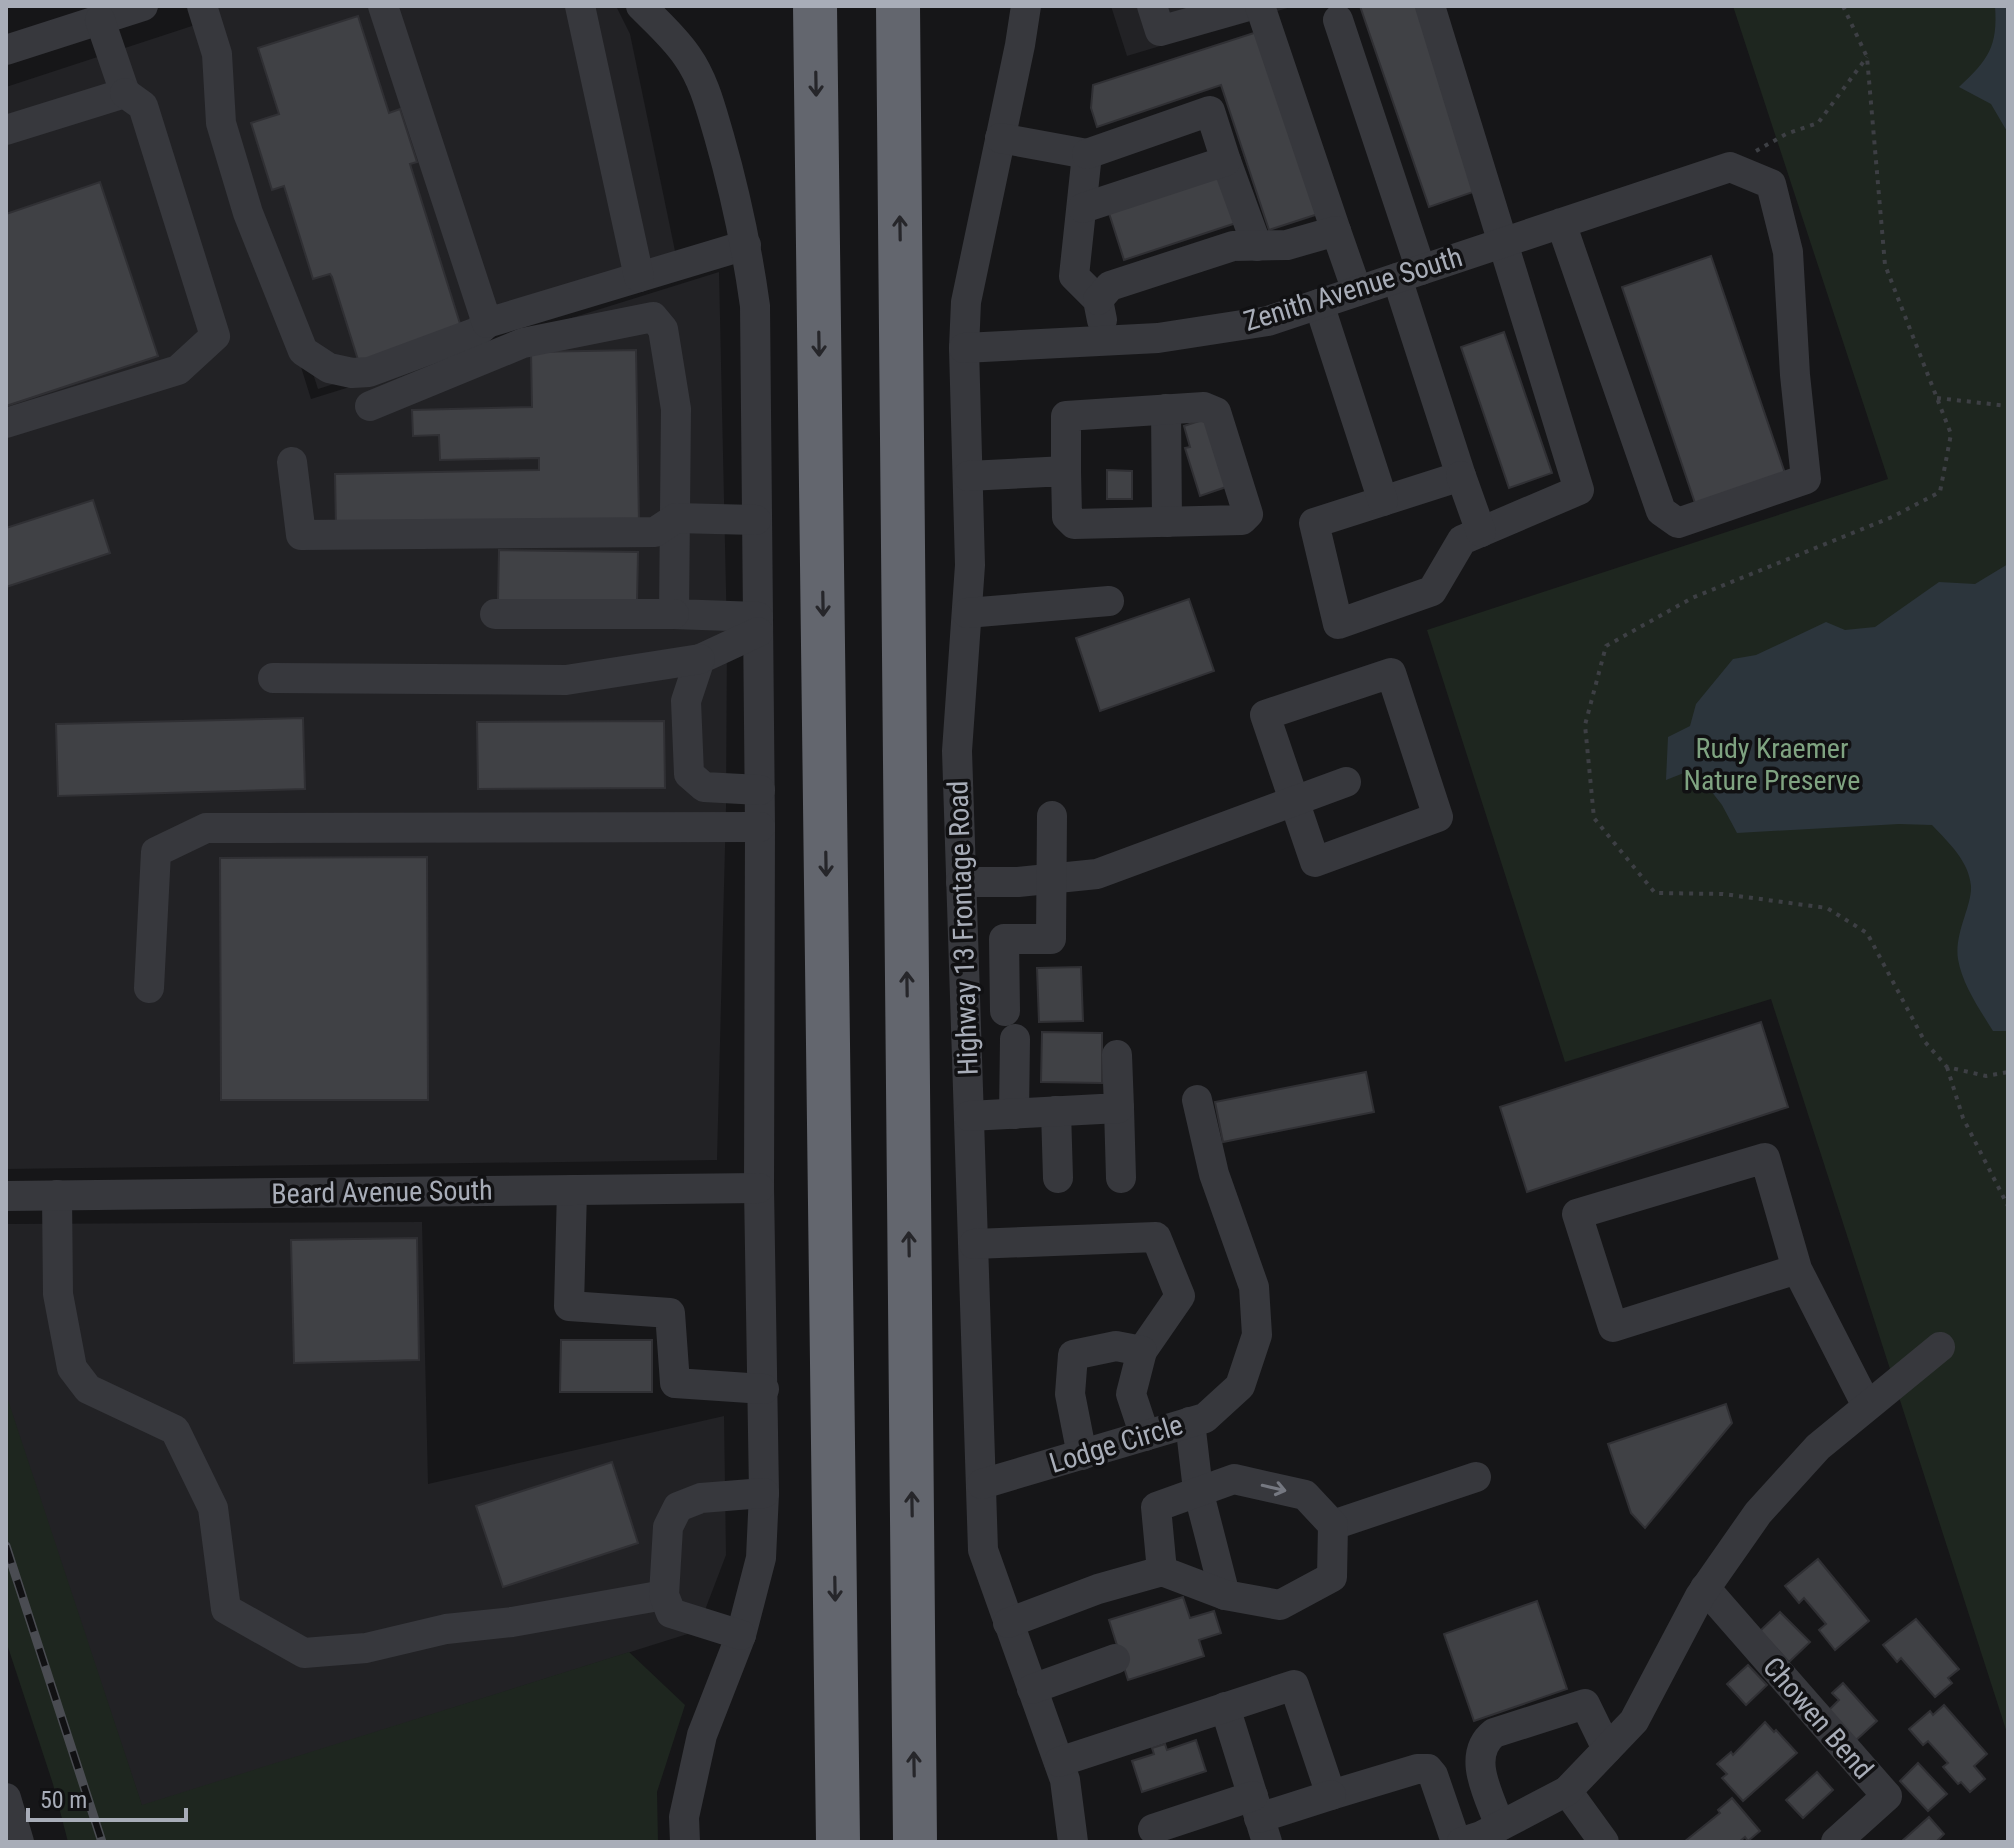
<svg xmlns="http://www.w3.org/2000/svg" width="2014" height="1848" viewBox="0 0 2014 1848" font-family="'Roboto Condensed',sans-serif">
	<rect width="100%" height="100%" fill="#161618"/>
	<g fill="#222225">
		<path d="M 194,6 L 616,6 L 630,34 L 680,275 L 318,389 Z"/>
		<path d="M 1111,6 L 1294,6 L 1127,56 Z"/>
		<path d="M 195,25 L 311,399 L 719,272 L 727,635 L 726,808 L 717,1160 L 6,1169 L 6,87 Z"/>
		<path d="M 422,1222 L 428,1484 L 724,1416 L 726,1555 L 697,1631 L 142,1806 L 6,1399 L 6,1224 Z"/>
	</g>
	<g fill="#1e261f">
		<path d="M 1733,6 L 2008,6 L 2008,1736 L 1771,999 L 1565,1062 L 1427,630 L 1888,479 Z"/>
		<path d="M 6,1394 L 142,1805 L 629,1652 L 685,1705 L 657,1792 L 658,1842 L 68,1842 L 53,1784 L 6,1641 Z"/>
	</g>
	<g fill="#2c353c">
		<path d="M 1995,6 L 2008,6 L 2008,133 L 1991,104 L 1959,87 C 1988,60 1998,47 1995,6 Z"/>
		<path d="M 2008,564 L 2008,1031 L 1993,1031 C 1980,1010 1962,984 1958,959 C 1954,933 1972,906 1971,886 C 1969,861 1948,842 1932,825 L 1899,824 L 1737,833 L 1722,805 L 1694,769 L 1666,780 L 1668,737 L 1690,726 L 1696,704 L 1733,659 L 1756,655 L 1826,622 L 1845,630 L 1875,627 L 1939,582 L 1975,584 Z"/>
	</g>
	<g fill="#404145" stroke="#303034" stroke-width="2">
		<path d="M 1360,6 L 1416,6 L 1479,190 L 1429,207 Z"/>
		<path d="M 358,16 L 389,113 L 400,109 L 417,162 L 410,164 L 462,330 L 359,363 L 332,277 L 330,274 L 313,279 L 284,186 L 272,190 L 251,123 L 279,114 L 258,48 Z"/>
		<path d="M 1257,32 L 1318,214 L 1269,230 L 1221,85 L 1097,127 L 1091,108 L 1093,85 Z"/>
		<path d="M 1223,172 L 1239,222 L 1124,260 L 1108,210 Z"/>
		<path d="M 100,182 L 158,356 L 6,406 L 6,214 Z"/>
		<path d="M 1711,256 L 1787,479 L 1697,509 L 1622,287 Z"/>
		<path d="M 1504,332 L 1552,473 L 1509,488 L 1461,347 Z"/>
		<path d="M 636,350 L 639,523 L 336,529 L 335,474 L 539,470 L 539,458 L 440,460 L 439,435 L 413,436 L 412,410 L 532,407 L 531,352 Z"/>
		<path d="M 1208,418 L 1229,486 L 1200,496 L 1185,448 L 1190,447 L 1184,426 Z"/>
		<path d="M 1107,470 L 1132,471 L 1132,499 L 1107,499 Z"/>
		<path d="M 93,500 L 110,553 L 6,587 L 6,528 Z"/>
		<path d="M 499,550 L 638,552 L 637,602 L 498,600 Z"/>
		<path d="M 1189,599 L 1214,671 L 1100,711 L 1076,638 Z"/>
		<path d="M 303,718 L 305,789 L 58,796 L 56,724 Z"/>
		<path d="M 664,721 L 665,788 L 478,789 L 477,722 Z"/>
		<path d="M 427,857 L 428,1100 L 221,1100 L 220,858 Z"/>
		<path d="M 1081,967 L 1083,1021 L 1039,1022 L 1037,968 Z"/>
		<path d="M 1761,1022 L 1788,1107 L 1527,1192 L 1500,1107 Z"/>
		<path d="M 1042,1032 L 1102,1033 L 1102,1083 L 1041,1082 Z"/>
		<path d="M 1366,1072 L 1374,1112 L 1223,1142 L 1215,1102 Z"/>
		<path d="M 417,1238 L 419,1360 L 294,1363 L 291,1240 Z"/>
		<path d="M 561,1340 L 652,1340 L 652,1392 L 560,1392 Z"/>
		<path d="M 1726,1404 L 1732,1423 L 1645,1528 L 1631,1513 L 1608,1444 Z"/>
		<path d="M 612,1462 L 638,1543 L 503,1587 L 476,1506 Z"/>
		<path d="M 1818,1559 L 1869,1621 L 1835,1650 L 1819,1630 L 1826,1624 L 1804,1598 L 1799,1603 L 1785,1586 Z"/>
		<path d="M 1183,1597 L 1190,1618 L 1214,1611 L 1221,1633 L 1199,1640 L 1204,1656 L 1128,1680 L 1109,1620 Z"/>
		<path d="M 1537,1601 L 1567,1689 L 1474,1721 L 1444,1634 Z"/>
		<path d="M 1780,1612 L 1810,1642 L 1789,1662 L 1760,1631 Z"/>
		<path d="M 1916,1619 L 1959,1669 L 1948,1678 L 1952,1683 L 1935,1697 L 1901,1658 L 1897,1662 L 1883,1645 Z"/>
		<path d="M 1748,1665 L 1767,1685 L 1746,1705 L 1727,1684 Z"/>
		<path d="M 1843,1683 L 1877,1721 L 1855,1741 L 1828,1711 L 1839,1700 L 1832,1693 Z"/>
		<path d="M 1944,1705 L 1987,1754 L 1974,1766 L 1985,1779 L 1970,1792 L 1961,1782 L 1958,1784 L 1943,1767 L 1948,1763 L 1928,1741 L 1923,1745 L 1909,1729 L 1930,1711 L 1933,1715 Z"/>
		<path d="M 1765,1722 L 1774,1732 L 1776,1730 L 1797,1753 L 1743,1801 L 1722,1778 L 1727,1774 L 1717,1764 L 1731,1752 L 1733,1755 Z"/>
		<path d="M 1196,1740 L 1206,1771 L 1142,1792 L 1132,1761 L 1154,1754 L 1152,1748 L 1165,1744 L 1167,1750 Z"/>
		<path d="M 1918,1763 L 1947,1794 L 1928,1811 L 1900,1781 Z"/>
		<path d="M 1817,1772 L 1833,1790 L 1803,1818 L 1786,1800 Z"/>
		<path d="M 1732,1798 L 1760,1831 L 1748,1841 L 1745,1837 L 1739,1842 L 1684,1842 L 1720,1813 L 1718,1810 Z"/>
		<path d="M 1929,1817 L 1944,1834 L 1936,1842 L 1901,1842 Z"/>
	</g>
	<g fill="none" stroke-linecap="round" stroke-linejoin="round">
		<g stroke="#3d3f44" stroke-width="4" stroke-dasharray="4 6" stroke-linecap="butt">
			<path d="M 1843,6 L 1867,57 L 1885,265 L 1951,434 L 1940,492 L 1892,517 L 1692,598 L 1606,646 L 1585,725 L 1594,818 L 1655,893 L 1723,894 L 1827,908 L 1867,933 L 1925,1042 L 1947,1067 L 1986,1076 L 2008,1072"/>
			<path d="M 1756,151 L 1786,134 L 1818,123 L 1867,57"/>
			<path d="M 1937,398 L 2008,406"/>
			<path d="M 1947,1067 L 1963,1118 L 2008,1206"/>
		</g>
		<g stroke="#37383d" stroke-width="30">
			<path d="M 202,6 L 217,54 L 221,123 L 248,213 L 303,351 L 329,368 L 352,373 L 369,372 L 477,332 L 487,323"/>
			<path d="M 383,6 L 487,323 L 746,245"/>
			<path d="M 580,6 L 639,277"/>
			<path d="M 641,6 C 657,22 674,37 687,56 C 704,80 711,109 719,136 C 735,192 747,248 755,306 L 760,827 L 759,1188 L 764,1493 L 761,1558 L 741,1635 L 702,1735 L 684,1817 L 685,1842"/>
			<path d="M 1026,6 L 1020,45 L 966,302 L 964,348 L 970,565 L 957,751 L 983,1550 L 1065,1780 L 1073,1842"/>
			<path d="M 1152,6 L 1160,31 L 1248,6"/>
			<path d="M 1260,6 L 1336,231"/>
			<path d="M 1338,20 L 1421,270"/>
			<path d="M 6,50 L 143,6"/>
			<path d="M 6,130 L 125,93 L 100,20"/>
			<path d="M 1000,138 L 1087,154 L 1074,276 L 1098,300 L 1102,320"/>
			<path d="M 1226,161 L 1257,246"/>
			<path d="M 1083,208 L 1226,161 L 1210,111 L 1087,154"/>
			<path d="M 1397,278 L 1461,476 L 1314,523 L 1338,624 L 1432,591 L 1462,540 L 1579,490 L 1430,6"/>
			<path d="M 1098,300 L 1110,286 L 1233,246 L 1287,245 L 1336,231 L 1357,291"/>
			<path d="M 1319,304 L 1383,501"/>
			<path d="M 964,348 L 1158,338 L 1268,321 L 1730,167 L 1771,184 L 1788,252 L 1795,375 L 1806,479 L 1678,523 L 1661,511 L 1561,223"/>
			<path d="M 370,406 L 523,343 L 653,317 L 663,329 L 676,409 L 674,614 L 758,617"/>
			<path d="M 1166,409 L 1167,522"/>
			<path d="M 6,423 L 178,370 L 215,336 L 143,106 L 125,93"/>
			<path d="M 292,462 L 301,535 L 655,532 L 676,518 L 756,520"/>
			<path d="M 968,476 L 1066,471 L 1067,517 L 1074,524 L 1242,520 L 1248,514 L 1216,412 L 1204,407 L 1066,416 L 1066,471"/>
			<path d="M 1461,476 L 1481,532"/>
			<path d="M 967,613 L 1109,601"/>
			<path d="M 495,614 L 674,614"/>
			<path d="M 758,632 L 700,659 L 686,701 L 689,774 L 704,787 L 760,790"/>
			<path d="M 1391,673 L 1438,817 L 1315,862 L 1265,715 Z"/>
			<path d="M 273,678 L 566,680 L 700,659"/>
			<path d="M 961,882 L 1018,882 L 1097,874 L 1346,782"/>
			<path d="M 149,988 L 156,852 L 206,828 L 760,827"/>
			<path d="M 1005,1011 L 1004,939 L 1051,939 L 1052,816"/>
			<path d="M 1119,1108 L 1121,1178"/>
			<path d="M 1056,1111 L 1058,1178"/>
			<path d="M 1014,1114 L 1015,1039"/>
			<path d="M 969,1116 L 1119,1108 L 1117,1055"/>
			<path d="M 572,1190 L 569,1306 L 670,1313 L 675,1383 L 764,1389"/>
			<path d="M 57,1195 L 58,1294 L 72,1368 L 88,1389 L 175,1430 L 213,1508 L 226,1609 L 304,1653 L 366,1648 L 446,1629 L 512,1622 L 664,1595"/>
			<path d="M 6,1196 L 759,1188"/>
			<path d="M 974,1244 L 1156,1237 L 1180,1296 L 1142,1351"/>
			<path d="M 1797,1269 L 1765,1158 L 1577,1214 L 1613,1327 L 1797,1269 L 1867,1406"/>
			<path d="M 1190,1422 L 1198,1490 L 1225,1595"/>
			<path d="M 1082,1455 L 1070,1394 L 1073,1355 L 1116,1346 L 1142,1351 L 1131,1394 L 1145,1436"/>
			<path d="M 982,1484 L 1205,1418 L 1240,1386 L 1257,1335 L 1254,1287 L 1214,1174 L 1197,1100"/>
			<path d="M 1333,1525 L 1476,1477"/>
			<path d="M 1705,1588 L 1887,1796 L 1836,1842"/>
			<path d="M 1008,1623 L 1098,1589 L 1162,1571 L 1225,1595 L 1280,1605 L 1332,1577 L 1333,1525 L 1305,1495 L 1234,1479 L 1156,1507 L 1162,1571"/>
			<path d="M 741,1635 L 671,1613 L 664,1595 L 668,1527 L 678,1507 L 701,1498 L 764,1493"/>
			<path d="M 1032,1689 L 1115,1659"/>
			<path d="M 1225,1707 L 1267,1842"/>
			<path d="M 1059,1762 L 1294,1685 L 1331,1795 L 1417,1769 L 1428,1769 L 1433,1775 L 1456,1842"/>
			<path d="M 1567,1791 L 1604,1842"/>
			<path d="M 6,1798 L 19,1842"/>
			<path d="M 1259,1818 L 1331,1795"/>
			<path d="M 1500,1826 C 1490,1797 1465,1756 1494,1733 L 1585,1704 L 1607,1749"/>
			<path d="M 1153,1829 L 1253,1796"/>
			<path d="M 1462,1842 L 1481,1836 L 1567,1791 L 1634,1721 L 1700,1596 L 1758,1513 L 1818,1447 L 1940,1347"/>
		</g>
		<g stroke="#63666e" stroke-width="44">
			<path d="M 815,6 L 838,1842"/>
			<path d="M 898,6 L 915,1842"/>
		</g>
		<defs>
			<path id="rail" d="M 6,1546 L 102,1842"/>
		</defs>
		<use href="#rail" stroke="#4a4c52" stroke-width="9"/>
		<use href="#rail" stroke="#111113" stroke-width="6" stroke-dasharray="18" stroke-linecap="butt"/>
	</g>
	<defs><path id="oneway-shaft" d="M-6 0H5M1.5-3L5.5 0L1.5 3" fill="none" stroke-width="1.6" stroke-linecap="round" stroke-linejoin="round" transform="scale(2)"/></defs>
	<g stroke="#26262a">
		<use href="#oneway-shaft" transform="translate(816 84) rotate(89)"/>
		<use href="#oneway-shaft" transform="translate(900 228) rotate(-91)"/>
		<use href="#oneway-shaft" transform="translate(819 344) rotate(89)"/>
		<use href="#oneway-shaft" transform="translate(823 604) rotate(89)"/>
		<use href="#oneway-shaft" transform="translate(826 864) rotate(89)"/>
		<use href="#oneway-shaft" transform="translate(907 984) rotate(-91)"/>
		<use href="#oneway-shaft" transform="translate(909 1244) rotate(-91)"/>
		<use href="#oneway-shaft" transform="translate(912 1504) rotate(-91)"/>
		<use href="#oneway-shaft" transform="translate(835 1589) rotate(89)"/>
		<use href="#oneway-shaft" transform="translate(914 1764) rotate(-91)"/>
	</g>
	<use stroke="#757881" href="#oneway-shaft" transform="translate(1274 1488) rotate(13)"/>
	<g text-anchor="middle" dominant-baseline="central" stroke-width="7" stroke-linejoin="round" paint-order="stroke">
		<g font-size="28" fill="#a8adb8" stroke="#111113">
			<text transform="translate(1353 289) rotate(-17)">Zenith Avenue South</text>
			<text transform="translate(963 928) rotate(-92)">Highway 13 Frontage Road</text>
			<text transform="translate(382 1192) rotate(-1)">Beard Avenue South</text>
			<text transform="translate(1116 1444) rotate(-17)">Lodge Circle</text>
			<text transform="translate(1818 1718) rotate(49)">Chowen Bend</text>
		</g>
		<g font-size="28" fill="#7fa381" stroke="#111113">
			<text x="1772" y="748">Rudy Kraemer<tspan x="1772" dy="32">Nature Preserve</tspan></text>
		</g>
	</g>
	<rect width="2014" height="1848" fill="none" stroke="#a8adb8" stroke-width="16"/>
	<path d="M28 1808v12h158v-12" fill="none" stroke="#a8adb8" stroke-width="4"/>
	<text x="40" y="1808" font-size="24" fill="#a8adb8" stroke="#111113" stroke-width="6" paint-order="stroke">50 m</text>
</svg>
